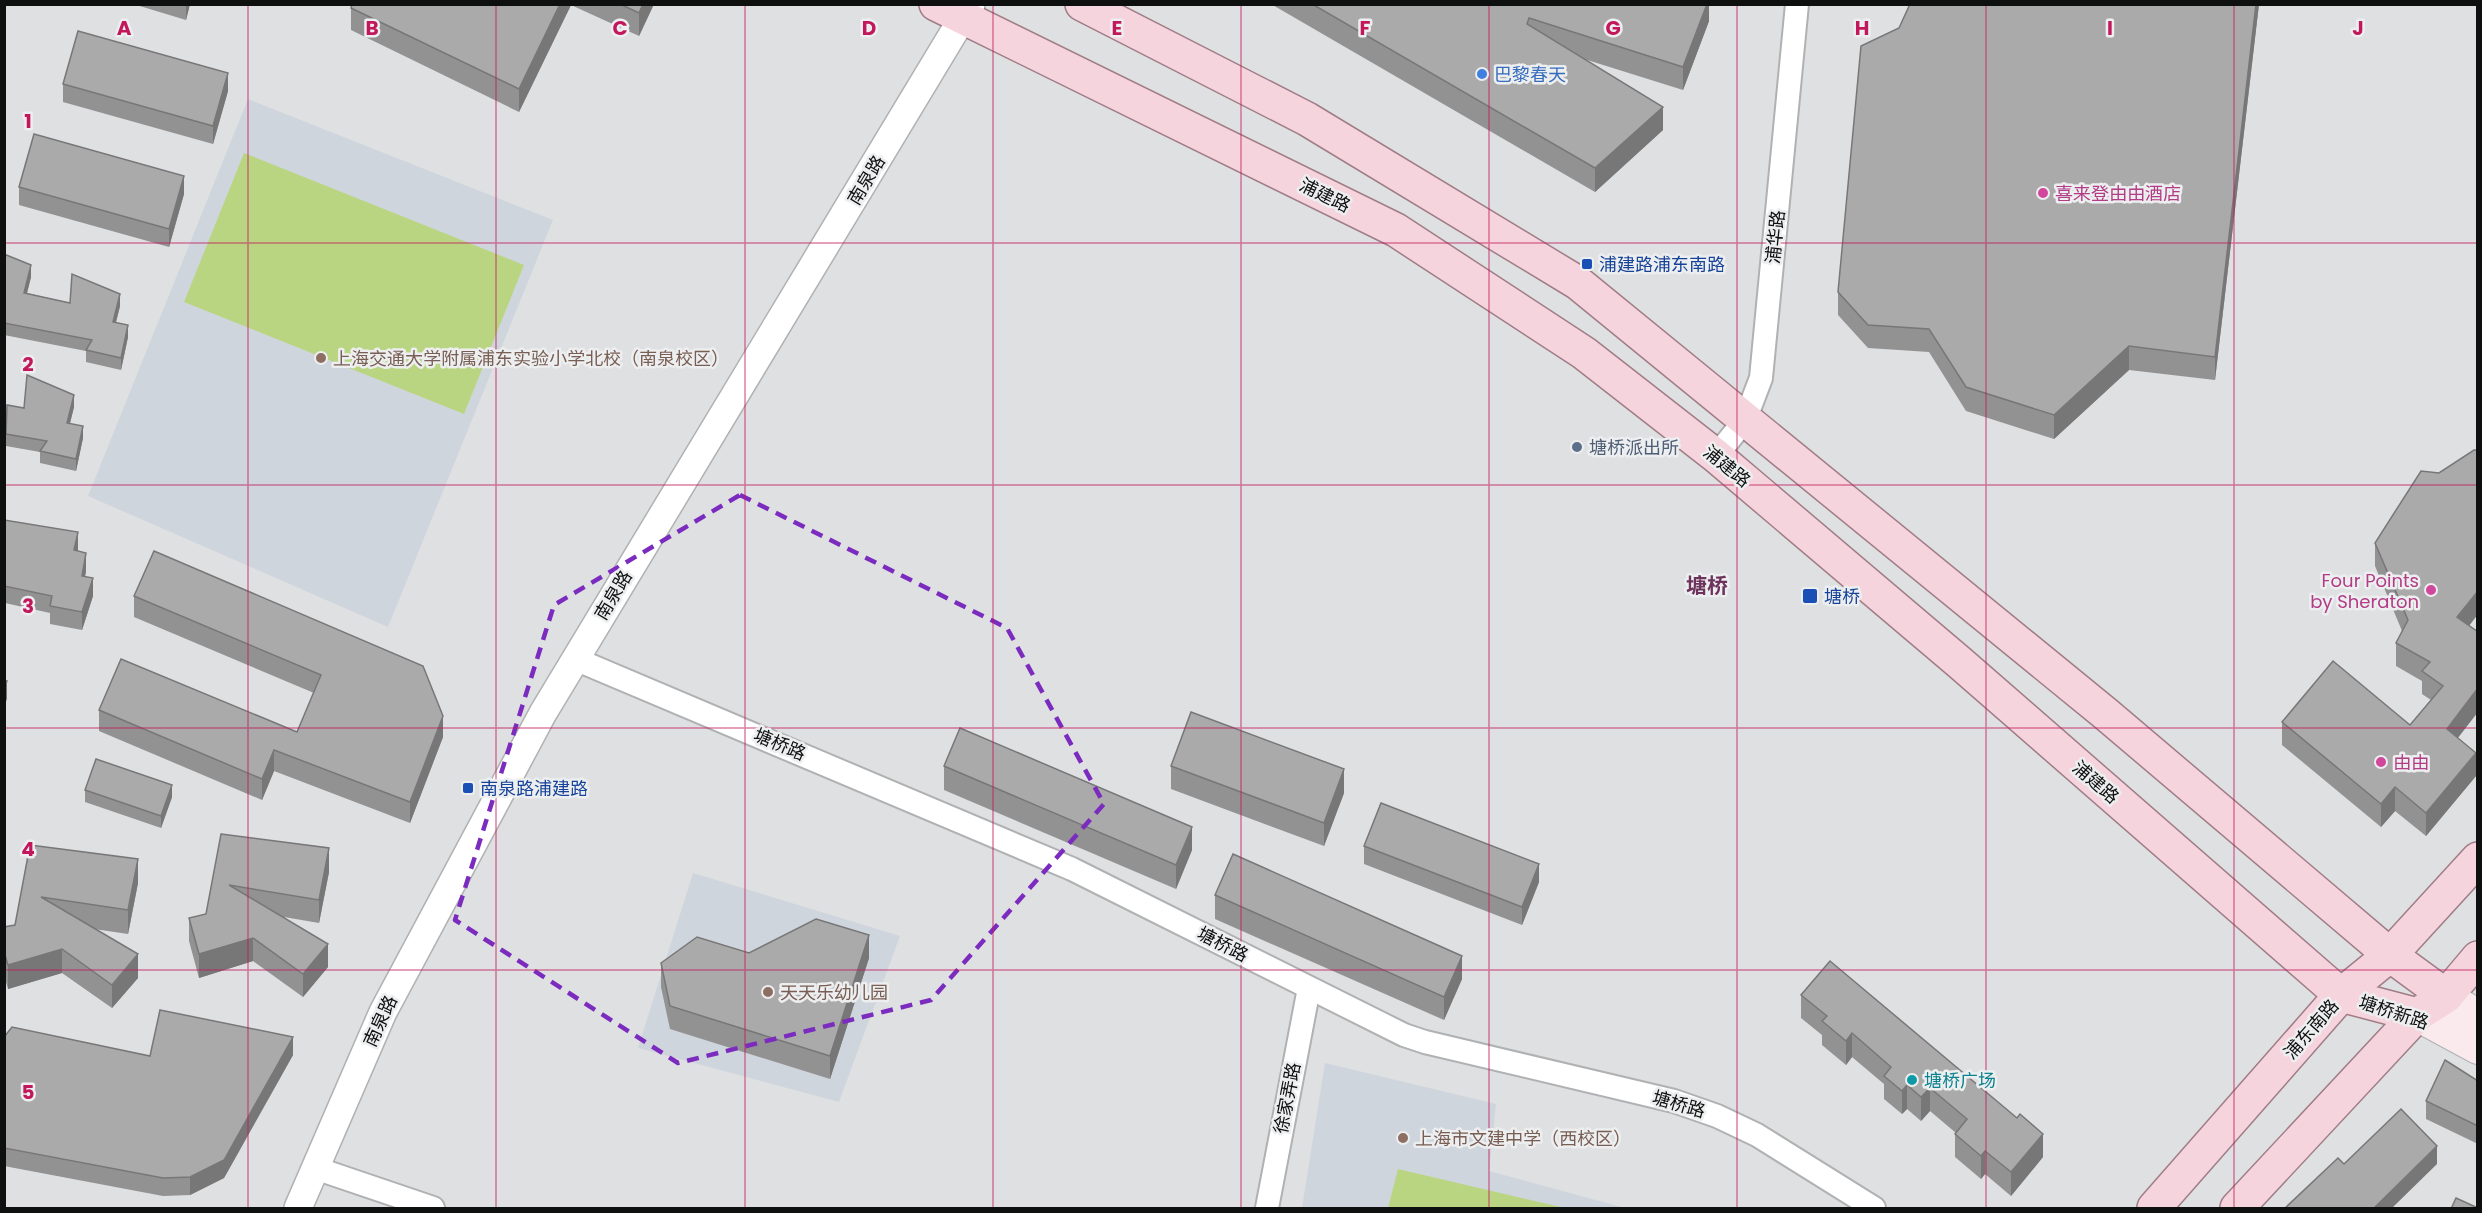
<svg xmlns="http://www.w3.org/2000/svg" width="2482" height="1213" viewBox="0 0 2482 1213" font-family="Poppins,'Noto Sans SC',sans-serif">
	<rect width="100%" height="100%" fill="#dfe0e2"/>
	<g fill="#cfd5dc">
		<path d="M 248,99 L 553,220 L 388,627 L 88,496 Z"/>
		<path d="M 693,873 L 900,936 L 839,1102 L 638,1048 Z"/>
		<path d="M 1325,1063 L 1496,1104 L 1489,1171 L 1625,1208 L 1302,1208 Z"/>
	</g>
	<g fill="#bad581">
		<path d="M 244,153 L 524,265 L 464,414 L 184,302 Z"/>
		<path d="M 1398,1169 L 1565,1208 L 1388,1208 Z"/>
	</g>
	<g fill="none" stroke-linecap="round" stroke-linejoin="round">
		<defs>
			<g id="minor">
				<path d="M 1716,456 L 1745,420 L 1761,378 L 1797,4"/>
				<path d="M 575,659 L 1072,869 L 1404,1035 L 1425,1042 L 1674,1101 L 1717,1116 L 1757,1135 L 1874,1208"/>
				<path d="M 315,1168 L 433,1208"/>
				<path d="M 1267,1208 L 1309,988"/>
			</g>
			<path id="tertiary" d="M 298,1208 L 383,1012 L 543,713 L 971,4"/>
			<g id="secondary">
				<path d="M 2446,996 L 2478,1016"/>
				<path d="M 2417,1015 L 2478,1048"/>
			</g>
			<g id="primary">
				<path d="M 936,4 L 1396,230 L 1584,353 L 1716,456 L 1959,662 L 2341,995 L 2417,1015"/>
				<path d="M 1082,4 L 1307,119 L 1578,283 L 2106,714 L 2390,955 L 2446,996"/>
				<path d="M 2154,1208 L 2341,995 L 2390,955 L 2478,859"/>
				<path d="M 2237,1208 L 2417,1015 L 2446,996 L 2478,958"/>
			</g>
		</defs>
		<use href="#minor" stroke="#b0b1b2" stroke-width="26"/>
		<use href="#tertiary" stroke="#b0b1b2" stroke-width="30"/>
		<use href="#secondary" stroke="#b0b1b2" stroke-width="34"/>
		<use href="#primary" stroke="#a07d86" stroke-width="36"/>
		<use href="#minor" stroke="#fff" stroke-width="22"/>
		<use href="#tertiary" stroke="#fff" stroke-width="27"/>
		<use href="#secondary" stroke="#faeaee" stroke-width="32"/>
		<use href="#primary" stroke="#f5d4dd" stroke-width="33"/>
	</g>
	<g fill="#939293">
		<path d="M 133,4 L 190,4 L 186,20 Z"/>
		<path d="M 352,4 L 654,4 L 639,36 L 571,5 L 519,112 L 351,30 L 351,8 Z"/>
		<path d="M 1271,4 L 1709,4 L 1709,21 L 1683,90 L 1584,59 L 1663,130 L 1595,192 Z"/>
		<path d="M 2259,4 L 2215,380 L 2129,370 L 2054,439 L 1966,411 L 1929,352 L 1868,348 L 1838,315 L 1838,292 L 1899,28 Z"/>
		<path d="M 63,84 L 228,91 L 213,144 L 63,102 Z"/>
		<path d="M 19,187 L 184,194 L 169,247 L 19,205 Z"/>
		<path d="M 4,254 L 31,277 L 27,293 L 70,303 L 120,306 L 116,322 L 128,337 L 121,370 L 86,362 L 86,351 L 4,335 Z"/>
		<path d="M 74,407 L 70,423 L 83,438 L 76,471 L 40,463 L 40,452 L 6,446 L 6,434 L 24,408 Z"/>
		<path d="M 2478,450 L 2478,614 L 2469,626 L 2458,738 L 2476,776 L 2426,836 L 2395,811 L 2381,827 L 2282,745 L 2282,722 L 2410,725 L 2431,700 L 2422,694 L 2422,681 L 2396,666 L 2396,643 L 2402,631 L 2375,566 L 2375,543 Z"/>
		<path d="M 4,520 L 86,571 L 85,576 L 93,596 L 82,630 L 50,624 L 50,613 L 5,603 Z"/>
		<path d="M 154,551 L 443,737 L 410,823 L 274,771 L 262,800 L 99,731 L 99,710 L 297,732 L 314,693 L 134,617 L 134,596 Z"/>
		<path d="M 944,766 L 1192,850 L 1176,889 L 944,790 Z"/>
		<path d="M 1171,766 L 1344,793 L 1324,846 L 1171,789 Z"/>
		<path d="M 85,790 L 172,797 L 161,828 L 85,802 Z"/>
		<path d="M 221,834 L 329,872 L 319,923 L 284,917 L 328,967 L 303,997 L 253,961 L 199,978 L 189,941 L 189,918 L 206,914 Z"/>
		<path d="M 30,845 L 138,883 L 128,934 L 94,929 L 138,978 L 112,1008 L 62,973 L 8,989 L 4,975 L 4,927 L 15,925 Z"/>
		<path d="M 1364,846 L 1539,882 L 1522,925 L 1364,864 Z"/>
		<path d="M 1215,895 L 1462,979 L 1444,1020 L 1215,919 Z"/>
		<path d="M 749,953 L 869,958 L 830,1079 L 670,1029 L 661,987 L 661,963 Z"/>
		<path d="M 1801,995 L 2043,1157 L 2011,1196 L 1985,1174 L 1981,1179 L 1955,1157 L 1955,1134 L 1956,1133 L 1930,1111 L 1921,1121 L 1907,1109 L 1902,1114 L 1884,1099 L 1884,1084 L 1852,1057 L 1846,1065 L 1822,1045 L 1822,1035 L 1801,1018 Z"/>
		<path d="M 4,1037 L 150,1056 L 293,1055 L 224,1178 L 190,1195 L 163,1196 L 4,1166 Z"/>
		<path d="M 2478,1081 L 2478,1144 L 2426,1119 L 2426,1101 Z"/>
	</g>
	<g fill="#787778">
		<path d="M 186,4 L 190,4 L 186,20 Z"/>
		<path d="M 560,4 L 571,4 L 571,5 L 519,112 L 519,89 Z"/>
		<path d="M 643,4 L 654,4 L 639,36 L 639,13 Z"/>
		<path d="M 1707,4 L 1709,4 L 1709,21 L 1683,90 L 1683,67 Z"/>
		<path d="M 2256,4 L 2259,4 L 2215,380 L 2215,357 Z"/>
		<path d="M 228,73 L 228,91 L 213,144 L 213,126 Z"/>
		<path d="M 1663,107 L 1663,130 L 1595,192 L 1595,168 Z"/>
		<path d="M 184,176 L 184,194 L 169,247 L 169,229 Z"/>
		<path d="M 31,265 L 31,277 L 24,305 L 24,293 Z"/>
		<path d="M 120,294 L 120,306 L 113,334 L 113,322 Z"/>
		<path d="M 128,325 L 128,337 L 121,370 L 121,358 Z"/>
		<path d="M 2129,346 L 2129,370 L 2054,439 L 2054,415 Z"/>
		<path d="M 74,395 L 74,407 L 67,435 L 67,423 Z"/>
		<path d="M 83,426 L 83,438 L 76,471 L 76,459 Z"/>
		<path d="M 78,532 L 78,550 L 74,568 L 74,550 Z"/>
		<path d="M 86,553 L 86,571 L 82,594 L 82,576 Z"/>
		<path d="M 93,578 L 93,596 L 82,630 L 82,612 Z"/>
		<path d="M 2478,591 L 2478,614 L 2457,641 L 2457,617 Z"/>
		<path d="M 7,681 L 7,699 L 4,707 L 4,689 Z"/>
		<path d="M 2478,688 L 2478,712 L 2447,752 L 2447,729 Z"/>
		<path d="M 443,716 L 443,737 L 410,823 L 410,802 Z"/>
		<path d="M 274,750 L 274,771 L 262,800 L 262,779 Z"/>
		<path d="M 2476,753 L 2476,776 L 2426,836 L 2426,813 Z"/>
		<path d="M 1344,769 L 1344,793 L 1324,846 L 1324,823 Z"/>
		<path d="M 172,785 L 172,797 L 161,828 L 161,816 Z"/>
		<path d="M 2395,787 L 2395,811 L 2381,827 L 2381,804 Z"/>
		<path d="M 1192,827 L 1192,850 L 1176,889 L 1176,865 Z"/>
		<path d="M 329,848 L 329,872 L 319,923 L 319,900 Z"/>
		<path d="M 138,859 L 138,883 L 128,934 L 128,910 Z"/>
		<path d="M 1539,864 L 1539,882 L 1522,925 L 1522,907 Z"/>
		<path d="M 869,935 L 869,958 L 830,1079 L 830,1056 Z"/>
		<path d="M 253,938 L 253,961 L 199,978 L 199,954 Z"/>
		<path d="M 328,944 L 328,967 L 303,997 L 303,974 Z"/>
		<path d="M 62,949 L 62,973 L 8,989 L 8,965 Z"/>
		<path d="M 138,954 L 138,978 L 112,1008 L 112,985 Z"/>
		<path d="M 1462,956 L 1462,979 L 1444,1020 L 1444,997 Z"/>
		<path d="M 1852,1033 L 1852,1057 L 1846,1065 L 1846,1041 Z"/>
		<path d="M 293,1037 L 293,1055 L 224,1178 L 190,1195 L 190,1177 Z"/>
		<path d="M 1907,1085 L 1907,1109 L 1902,1114 L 1902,1091 Z"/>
		<path d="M 1930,1088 L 1930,1111 L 1921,1121 L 1921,1097 Z"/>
		<path d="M 2043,1134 L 2043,1157 L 2011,1196 L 2011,1172 Z"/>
		<path d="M 2437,1146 L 2437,1164 L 2391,1209 L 2373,1209 Z"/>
		<path d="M 1985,1151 L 1985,1174 L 1981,1179 L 1981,1156 Z"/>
	</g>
	<g fill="#abaaab" stroke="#787778" stroke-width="1.5">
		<path d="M 352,4 L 560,4 L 519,89 L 351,8 Z"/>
		<path d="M 620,4 L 643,4 L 639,13 Z"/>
		<path d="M 1312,4 L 1707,4 L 1683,67 L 1529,18 L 1527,24 L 1663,107 L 1595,168 Z"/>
		<path d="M 1910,4 L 2256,4 L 2215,357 L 2129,346 L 2054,415 L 1966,387 L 1929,329 L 1868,325 L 1838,292 L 1861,46 L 1899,28 Z"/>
		<path d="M 78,31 L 228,73 L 213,126 L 63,84 Z"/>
		<path d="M 34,134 L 184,176 L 169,229 L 19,187 Z"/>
		<path d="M 4,254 L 31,265 L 24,293 L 70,303 L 72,274 L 120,294 L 113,322 L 128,325 L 121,358 L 86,350 L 92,340 L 4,323 Z"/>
		<path d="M 27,375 L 74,395 L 67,423 L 83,426 L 76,459 L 40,451 L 47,441 L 6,434 L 7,405 L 24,408 Z"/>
		<path d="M 2474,450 L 2478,450 L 2478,591 L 2457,617 L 2478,632 L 2478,688 L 2447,729 L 2476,753 L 2426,813 L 2395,787 L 2381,804 L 2282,722 L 2333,661 L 2410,725 L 2443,686 L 2422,671 L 2430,662 L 2396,643 L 2408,620 L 2375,543 L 2421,471 L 2439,473 Z"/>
		<path d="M 4,520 L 78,532 L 74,550 L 86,553 L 82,576 L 93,578 L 82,612 L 50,606 L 52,596 L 4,586 Z"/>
		<path d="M 154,551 L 423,666 L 443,716 L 410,802 L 274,750 L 262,779 L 99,710 L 121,659 L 297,732 L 321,675 L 134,596 Z"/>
		<path d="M 4,680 L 7,681 L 4,689 Z"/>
		<path d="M 1191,712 L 1344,769 L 1324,823 L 1171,766 Z"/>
		<path d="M 960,728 L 1192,827 L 1176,865 L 944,766 Z"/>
		<path d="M 96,759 L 172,785 L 161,816 L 85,790 Z"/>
		<path d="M 1381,803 L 1539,864 L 1522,907 L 1364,846 Z"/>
		<path d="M 221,834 L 329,848 L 319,900 L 229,885 L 328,944 L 303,974 L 253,938 L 199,954 L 189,918 L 206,914 Z"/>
		<path d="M 30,845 L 138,859 L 128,910 L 41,897 L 138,954 L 112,985 L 62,949 L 8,965 L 4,952 L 4,927 L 15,925 Z"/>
		<path d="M 1233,854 L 1462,956 L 1444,997 L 1215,895 Z"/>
		<path d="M 816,919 L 869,935 L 830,1056 L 670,1006 L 661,963 L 697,937 L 749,953 Z"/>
		<path d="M 1830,961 L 2017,1118 L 2020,1114 L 2043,1134 L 2011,1172 L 1985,1151 L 1981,1156 L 1955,1134 L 1967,1119 L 1930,1088 L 1921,1097 L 1907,1085 L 1902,1091 L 1884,1076 L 1891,1067 L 1852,1033 L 1846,1041 L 1822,1021 L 1827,1016 L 1801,995 Z"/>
		<path d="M 160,1010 L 293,1037 L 224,1160 L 190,1177 L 163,1178 L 4,1148 L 4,1037 L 12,1027 L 150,1056 Z"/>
		<path d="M 2445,1060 L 2478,1081 L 2478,1126 L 2426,1101 Z"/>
		<path d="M 2401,1109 L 2437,1146 L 2373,1209 L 2284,1209 L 2338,1158 L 2344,1164 Z"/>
		<path d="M 2456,1198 L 2478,1208 L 2478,1209 L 2451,1209 Z"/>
	</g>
	<path fill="none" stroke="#7b2cbf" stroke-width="4.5" stroke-dasharray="12 8" stroke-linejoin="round" d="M 740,495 L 1007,628 L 1104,804 L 931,1000 L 678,1063 L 455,920 L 554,605 Z"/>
	<path fill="none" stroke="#c2185b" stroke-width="1.5" stroke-opacity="0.55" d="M 248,4 L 248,1208M 496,4 L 496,1208M 745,4 L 745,1208M 993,4 L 993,1208M 1241,4 L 1241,1208M 1489,4 L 1489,1208M 1737,4 L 1737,1208M 1986,4 L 1986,1208M 2234,4 L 2234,1208M 4,243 L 2478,243M 4,485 L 2478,485M 4,728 L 2478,728M 4,970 L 2478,970"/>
	<circle fill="#3f7fe0" stroke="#edeeef" stroke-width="2" cx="1482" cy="74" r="6"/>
	<g fill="#d1479c" stroke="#edeeef" stroke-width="2">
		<circle cx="2043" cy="193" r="6"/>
		<circle cx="2431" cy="590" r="6"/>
		<circle cx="2381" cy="762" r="6"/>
	</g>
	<g fill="#1a4fb4" stroke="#edeeef" stroke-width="2">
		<rect x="1581" y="258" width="12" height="12" rx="3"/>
		<rect x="1802" y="588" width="16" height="16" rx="3"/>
		<rect x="462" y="782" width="12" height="12" rx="3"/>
	</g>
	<g fill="#8d6e63" stroke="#edeeef" stroke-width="2">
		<circle cx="321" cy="358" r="6"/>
		<circle cx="768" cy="992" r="6"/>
		<circle cx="1403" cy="1138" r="6"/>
	</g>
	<circle fill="#5c6f8a" stroke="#edeeef" stroke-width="2" cx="1577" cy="447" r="6"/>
	<circle fill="#0f9aa8" stroke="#edeeef" stroke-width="2" cx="1912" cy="1080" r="6"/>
	<g text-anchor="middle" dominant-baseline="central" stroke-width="5" stroke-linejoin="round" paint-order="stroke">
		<g font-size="18" fill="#366cbe" stroke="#edeeef" text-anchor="start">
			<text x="1494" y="74">巴黎春天</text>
		</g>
		<g font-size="18" fill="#0e0f0f" stroke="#edeeef">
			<text transform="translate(866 180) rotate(-59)">南泉路</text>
			<text transform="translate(1325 195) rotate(26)">浦建路</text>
			<text transform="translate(1775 237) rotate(-84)">浦华路</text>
			<text transform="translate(1727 466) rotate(39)">浦建路</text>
			<text transform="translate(613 595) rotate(-59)">南泉路</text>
			<text transform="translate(780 744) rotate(23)">塘桥路</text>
			<text transform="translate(2096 782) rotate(41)">浦建路</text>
			<text transform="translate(1223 944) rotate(27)">塘桥路</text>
			<text transform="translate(2394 1012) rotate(18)">塘桥新路</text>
			<text transform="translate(380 1021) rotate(-65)">南泉路</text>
			<text transform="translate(2311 1029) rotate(-49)">浦东南路</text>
			<text transform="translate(1287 1098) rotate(-79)">徐家弄路</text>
			<text transform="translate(1679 1104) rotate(16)">塘桥路</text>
		</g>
		<g font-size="18" fill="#b23c85" stroke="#edeeef" text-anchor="start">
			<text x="2055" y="193">喜来登由由酒店</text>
			<text x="2419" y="580" text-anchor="end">Four Points<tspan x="2419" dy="21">by Sheraton</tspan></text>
			<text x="2393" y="762">由由</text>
		</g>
		<g font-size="18" fill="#164399" stroke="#edeeef" text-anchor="start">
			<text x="1599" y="264">浦建路浦东南路</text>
			<text x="1824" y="596">塘桥</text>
			<text x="480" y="788">南泉路浦建路</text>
		</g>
		<g font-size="18" fill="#785e54" stroke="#edeeef" text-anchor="start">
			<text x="333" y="358">上海交通大学附属浦东实验小学北校（南泉校区）</text>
			<text x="780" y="992">天天乐幼儿园</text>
			<text x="1415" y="1138">上海市文建中学（西校区）</text>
		</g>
		<g font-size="18" fill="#4e5e75" stroke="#edeeef" text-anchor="start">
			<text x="1589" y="447">塘桥派出所</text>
		</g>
		<g font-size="18" fill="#0d838f" stroke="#edeeef" text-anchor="start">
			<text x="1924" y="1080">塘桥广场</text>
		</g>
		<g font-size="21" font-weight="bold" fill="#6d335d" stroke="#edeeef">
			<text x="1707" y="585">塘桥</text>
		</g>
	</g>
	<g font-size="20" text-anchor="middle" font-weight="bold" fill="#c2185b" stroke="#edeeef" stroke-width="5" stroke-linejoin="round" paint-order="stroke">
		<text x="124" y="35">A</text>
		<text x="372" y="35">B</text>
		<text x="620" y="35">C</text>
		<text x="869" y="35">D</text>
		<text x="1117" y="35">E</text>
		<text x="1365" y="35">F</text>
		<text x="1613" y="35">G</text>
		<text x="1862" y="35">H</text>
		<text x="2110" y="35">I</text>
		<text x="2358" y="35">J</text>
		<text x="28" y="128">1</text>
		<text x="28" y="371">2</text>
		<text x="28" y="613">3</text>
		<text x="28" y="856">4</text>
		<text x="28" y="1099">5</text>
	</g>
	<rect width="2482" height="1213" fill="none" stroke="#0e0f0f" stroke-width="12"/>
</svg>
